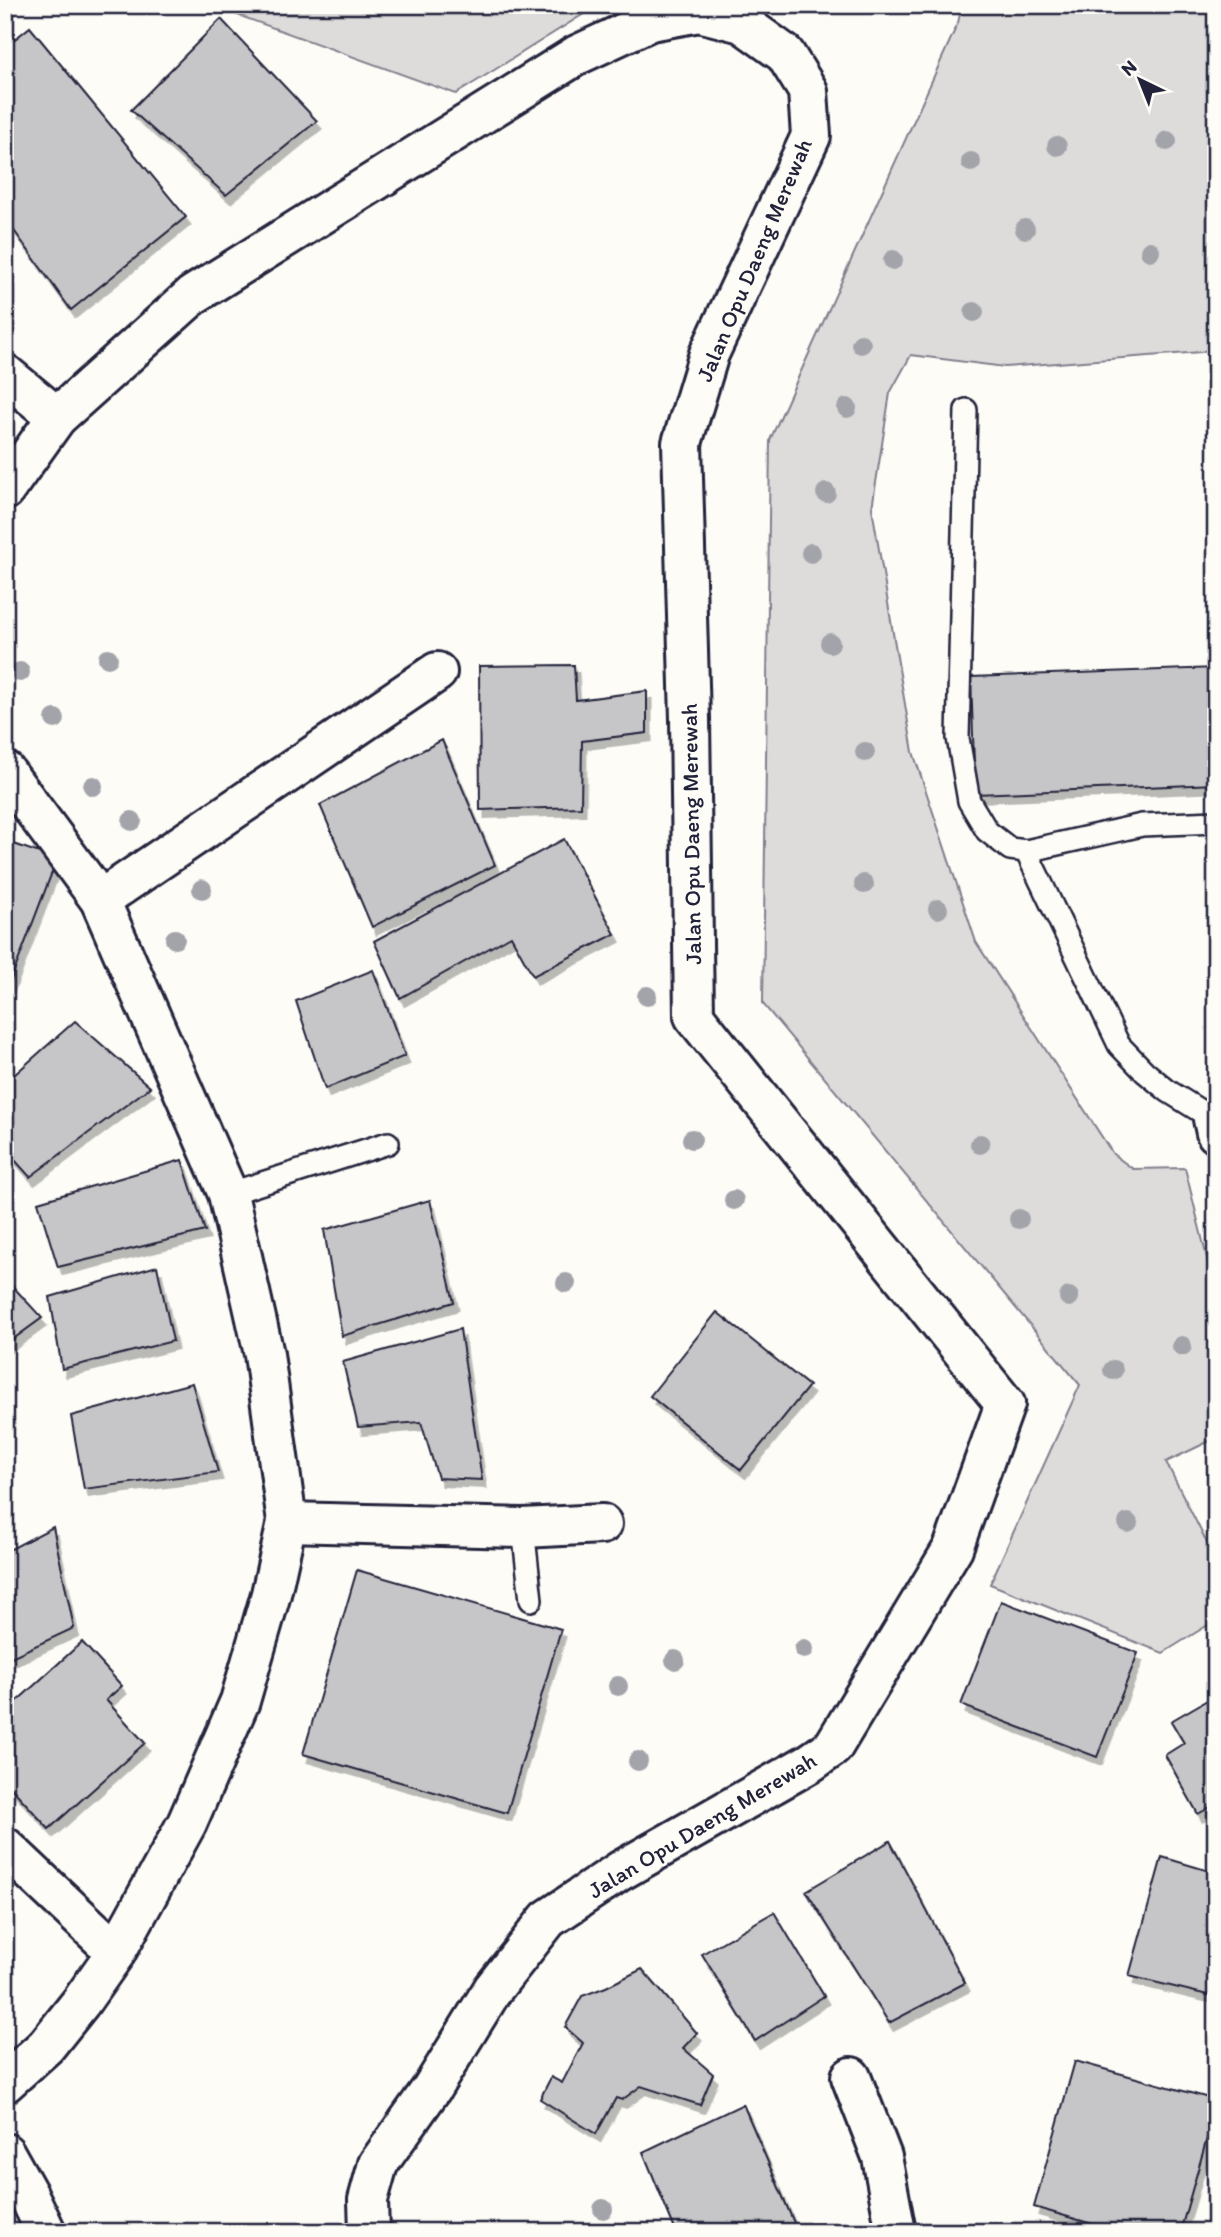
<svg xmlns="http://www.w3.org/2000/svg" width="1221" height="2237" viewBox="0 0 1221 2237" font-family="Itim,sans-serif">
	<defs>
		<filter id="shadow"><feDropShadow dx="4.5" dy="8" stdDeviation="0" flood-color="#0004"/></filter>
	</defs>
	<rect width="100%" height="100%" fill="#fdfcf7"/>
	<filter id="ink" filterUnits="userSpaceOnUse"><feTurbulence type="fractalNoise" baseFrequency=".0143" numOctaves="2"/><feDisplacementMap in="SourceGraphic" scale="14" xChannelSelector="R" yChannelSelector="G"/><feConvolveMatrix kernelMatrix="1 2 1 2 8 2 1 2 1" color-interpolation-filters="sRGB"/></filter>
	<g filter="url(#ink)">
		<g fill="#dddcdb" stroke="#807f8b" stroke-width="2">
			<path d="M 210,5 L 598,5 L 456,94 Z"/>
			<path d="M 962,5 L 1216,5 L 1216,347 L 1201,352 L 1005,367 L 911,355 L 890,393 L 872,508 L 913,752 L 976,942 L 1113,1154 L 1133,1169 L 1185,1168 L 1216,1295 L 1216,1438 L 1166,1462 L 1209,1547 L 1216,1544 L 1216,1620 L 1163,1653 L 990,1584 L 1080,1385 L 763,1004 L 770,440 L 958,23 Z"/>
		</g>
		<g fill="#c6c6c8" stroke="#22223b" stroke-width="2" filter="url(#shadow)">
			<path d="M 221,19 L 317,121 L 226,195 L 131,110 Z"/>
			<path d="M 30,27 L 186,217 L 71,310 L 5,218 L 5,47 Z"/>
			<path d="M 574,665 L 576,700 L 647,691 L 647,733 L 582,741 L 581,807 L 480,810 L 479,666 Z"/>
			<path d="M 1216,668 L 1216,784 L 975,794 L 971,677 Z"/>
			<path d="M 442,740 L 495,865 L 372,927 L 320,805 Z"/>
			<path d="M 564,839 L 615,934 L 533,976 L 511,936 L 400,998 L 374,941 Z"/>
			<path d="M 5,841 L 57,859 L 9,985 L 5,984 Z"/>
			<path d="M 373,970 L 405,1056 L 325,1089 L 296,1001 Z"/>
			<path d="M 75,1021 L 150,1087 L 30,1177 L 5,1149 L 5,1083 Z"/>
			<path d="M 182,1160 L 205,1231 L 58,1267 L 38,1202 Z"/>
			<path d="M 430,1200 L 454,1302 L 342,1336 L 324,1230 Z"/>
			<path d="M 157,1266 L 173,1341 L 62,1369 L 50,1297 Z"/>
			<path d="M 5,1278 L 42,1318 L 5,1345 Z"/>
			<path d="M 717,1312 L 809,1386 L 741,1470 L 650,1396 Z"/>
			<path d="M 460,1329 L 482,1480 L 438,1478 L 421,1422 L 358,1427 L 343,1362 Z"/>
			<path d="M 192,1383 L 218,1472 L 84,1489 L 71,1416 Z"/>
			<path d="M 53,1527 L 74,1628 L 5,1660 L 5,1552 Z"/>
			<path d="M 357,1570 L 561,1629 L 507,1813 L 303,1754 Z"/>
			<path d="M 1001,1601 L 1138,1653 L 1097,1757 L 961,1705 Z"/>
			<path d="M 82,1642 L 122,1686 L 106,1700 L 145,1743 L 49,1829 L 5,1781 L 5,1712 Z"/>
			<path d="M 1216,1695 L 1216,1804 L 1198,1814 L 1165,1755 L 1184,1743 L 1171,1721 Z"/>
			<path d="M 890,1841 L 965,1983 L 889,2023 L 806,1891 Z"/>
			<path d="M 1162,1857 L 1216,1873 L 1216,1997 L 1129,1976 Z"/>
			<path d="M 774,1912 L 824,1996 L 755,2041 L 702,1954 Z"/>
			<path d="M 642,1969 L 697,2033 L 683,2048 L 713,2074 L 700,2105 L 641,2086 L 622,2100 L 616,2098 L 596,2134 L 540,2099 L 551,2077 L 562,2083 L 583,2043 L 565,2027 L 582,1996 L 606,1987 Z"/>
			<path d="M 1075,2061 L 1216,2100 L 1216,2107 L 1180,2232 L 1120,2232 L 1034,2207 Z"/>
			<path d="M 743,2104 L 798,2232 L 676,2232 L 643,2152 Z"/>
		</g>
		<g fill="none" stroke-linecap="round" stroke-linejoin="round">
			<defs>
				<g id="service">
					<path d="M 966,410 L 958,738 L 969,801 L 987,831 L 1010,849 L 1026,851 L 1142,825 L 1216,822"/>
					<path d="M 1026,851 L 1119,1045 L 1145,1072 L 1168,1091 L 1213,1119 L 1216,1118"/>
					<path d="M 228,1194 L 388,1143"/>
					<path d="M 523,1528 L 531,1600"/>
				</g>
				<g id="minor">
					<path d="M 5,374 L 57,417"/>
					<path d="M 5,490 L 57,417 L 193,295 L 577,55 L 650,21 L 699,12 L 742,23 L 785,54 L 808,91 L 811,136 L 709,354 L 682,443 L 690,719 L 694,1016 L 1005,1404 L 953,1548 L 833,1747 L 810,1763 L 620,1871 L 548,1919 L 493,1989 L 432,2088 L 378,2164 L 368,2200 L 369,2232"/>
					<path d="M 5,771 L 100,900 L 228,1194 L 264,1354 L 287,1522 L 271,1594 L 240,1701 L 187,1823 L 116,1952 L 81,2002 L 46,2046 L 5,2083"/>
					<path d="M 100,900 L 437,672"/>
					<path d="M 1213,1119 L 1216,1133"/>
					<path d="M 287,1522 L 523,1528 L 602,1524"/>
					<path d="M 5,1847 L 116,1952"/>
					<path d="M 851,2077 L 882,2157 L 896,2232"/>
					<path d="M 5,2153 L 28,2194 L 46,2232"/>
				</g>
			</defs>
			<use href="#service" stroke="#22223b" stroke-width="26"/>
			<use href="#minor" stroke="#22223b" stroke-width="44"/>
			<use href="#service" stroke="#fdfcf7" stroke-width="21"/>
			<use href="#minor" stroke="#fdfcf7" stroke-width="38"/>
		</g>
		<g fill="#a3a3aa">
			<circle cx="1167" cy="141" r="10"/>
			<circle cx="1057" cy="146" r="10"/>
			<circle cx="971" cy="162" r="10"/>
			<circle cx="1025" cy="229" r="10"/>
			<circle cx="1150" cy="251" r="10"/>
			<circle cx="893" cy="260" r="10"/>
			<circle cx="974" cy="312" r="10"/>
			<circle cx="861" cy="344" r="10"/>
			<circle cx="847" cy="408" r="10"/>
			<circle cx="826" cy="493" r="10"/>
			<circle cx="811" cy="553" r="10"/>
			<circle cx="830" cy="643" r="10"/>
			<circle cx="108" cy="658" r="10"/>
			<circle cx="20" cy="672" r="10"/>
			<circle cx="55" cy="719" r="10"/>
			<circle cx="865" cy="752" r="10"/>
			<circle cx="93" cy="786" r="10"/>
			<circle cx="132" cy="821" r="10"/>
			<circle cx="864" cy="884" r="10"/>
			<circle cx="202" cy="889" r="10"/>
			<circle cx="938" cy="909" r="10"/>
			<circle cx="175" cy="939" r="10"/>
			<circle cx="647" cy="996" r="10"/>
			<circle cx="692" cy="1139" r="10"/>
			<circle cx="980" cy="1144" r="10"/>
			<circle cx="734" cy="1200" r="10"/>
			<circle cx="1019" cy="1219" r="10"/>
			<circle cx="566" cy="1283" r="10"/>
			<circle cx="1069" cy="1297" r="10"/>
			<circle cx="1182" cy="1346" r="10"/>
			<circle cx="1113" cy="1370" r="10"/>
			<circle cx="1128" cy="1523" r="10"/>
			<circle cx="804" cy="1649" r="10"/>
			<circle cx="675" cy="1660" r="10"/>
			<circle cx="618" cy="1686" r="10"/>
			<circle cx="638" cy="1761" r="10"/>
			<circle cx="603" cy="2209" r="10"/>
		</g>
	</g>
	<g text-anchor="middle" dominant-baseline="central" stroke-width="5" stroke-linejoin="round" paint-order="stroke">
		<g font-size="23" fill="#22223b" stroke="#fdfcf7">
			<text transform="translate(754 260) rotate(-67)">Jalan Opu Daeng Merewah</text>
			<text transform="translate(691 834) rotate(-91)">Jalan Opu Daeng Merewah</text>
			<text transform="translate(702 1825) rotate(-31)">Jalan Opu Daeng Merewah</text>
		</g>
	</g>
	<rect width="1221" height="2237" fill="none" stroke="#fdfcf7" stroke-width="28"/>
	<rect x="14" y="14" width="1193" height="2209" fill="none" stroke="#22223b" stroke-width="2.5" filter="url(#ink)"/>
	<g transform="translate(1140 80) rotate(317)" stroke="#fdfcf7" stroke-width="5" paint-order="stroke">
	<path d="M0-5L12 26L0 18L-12 26Z" fill="#22223b"/>
	<text y="-10" font-size="19" font-weight="bold" text-anchor="middle" fill="#22223b">N</text>
	</g>
</svg>
